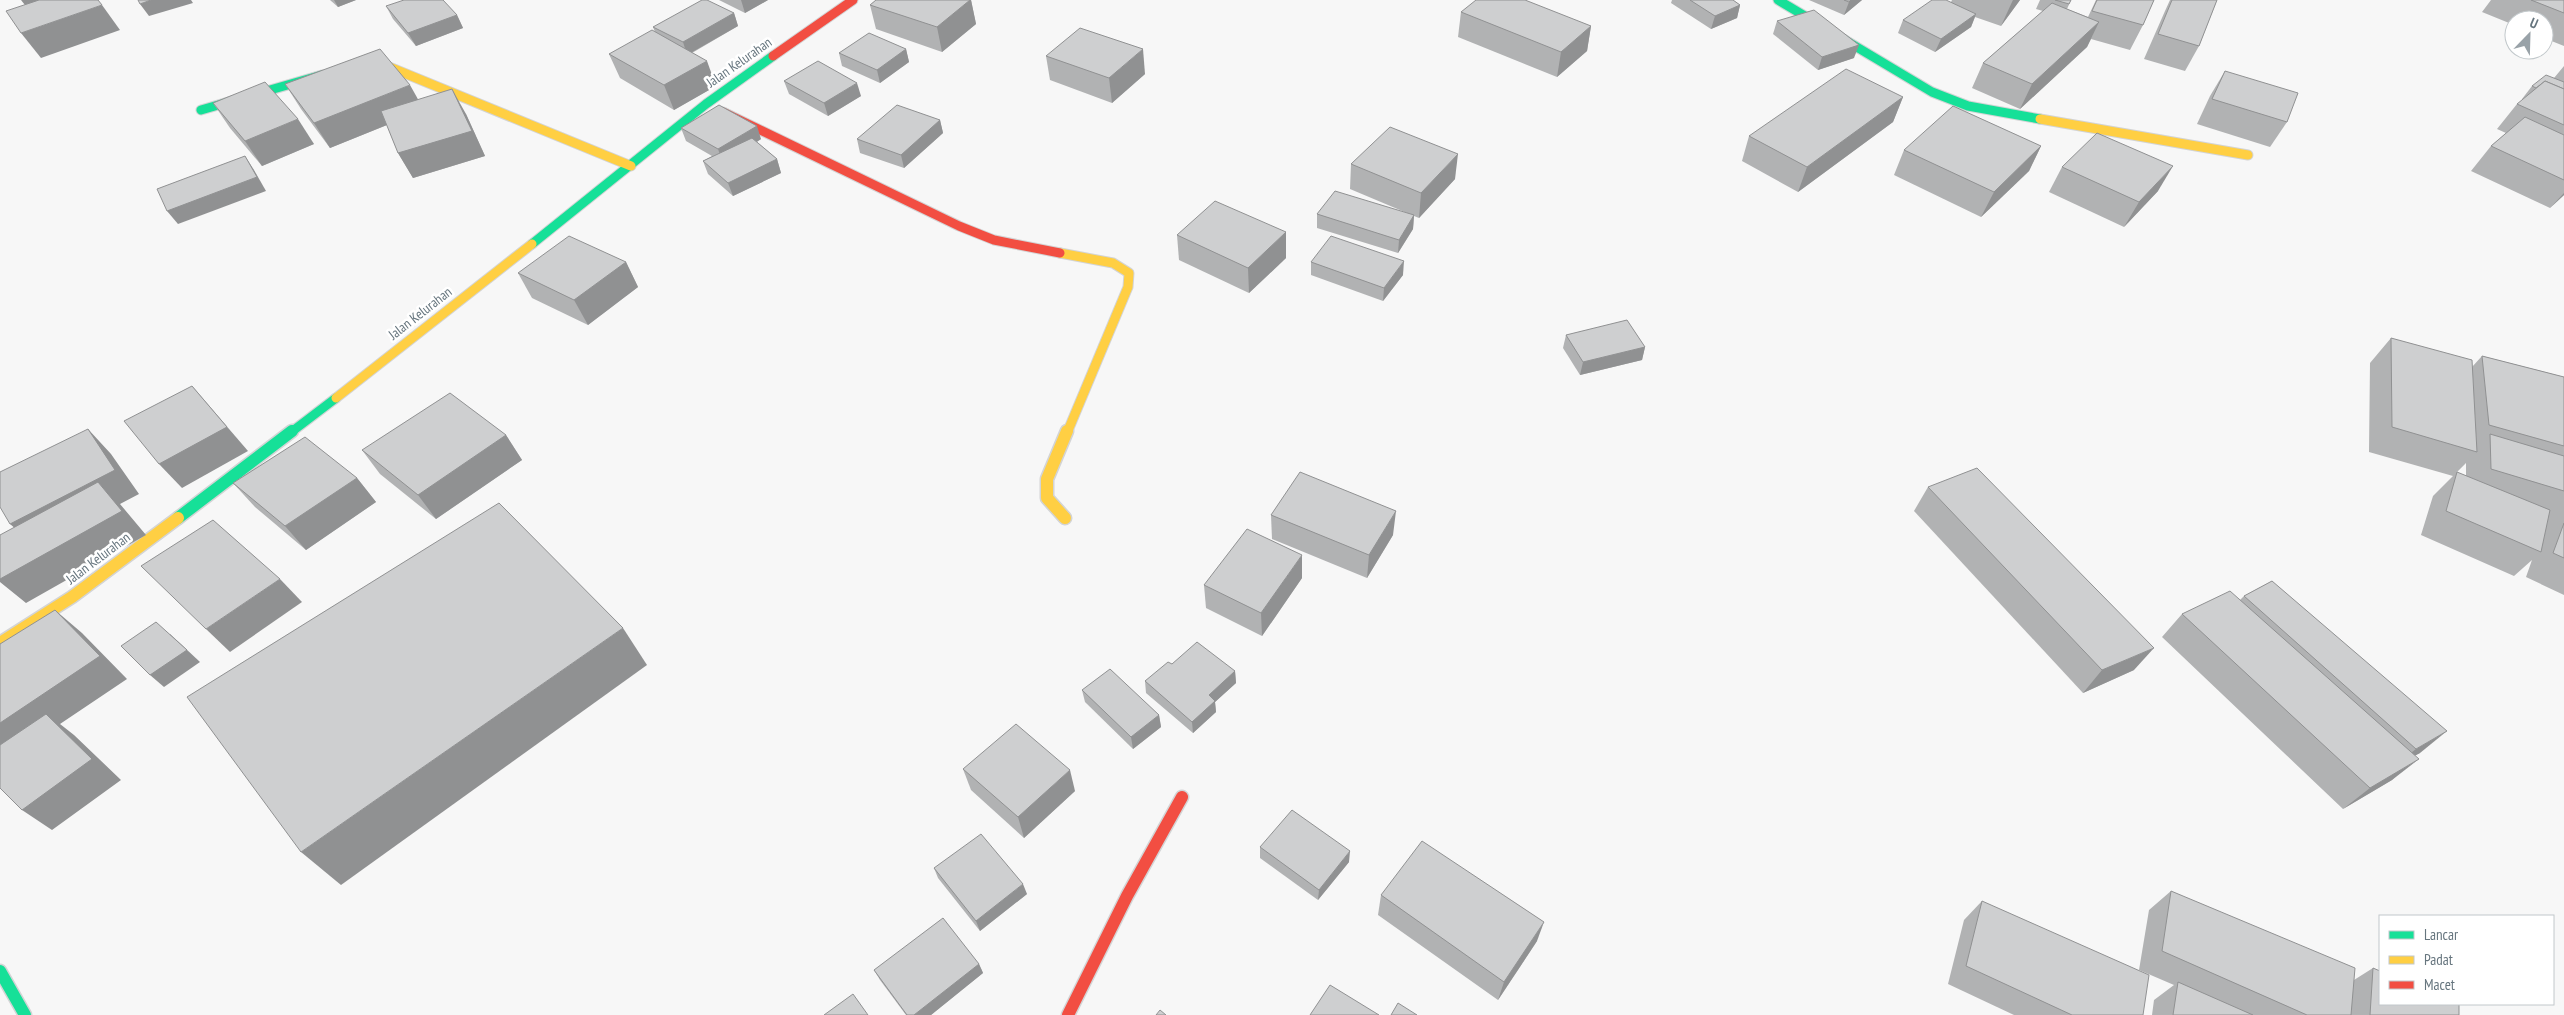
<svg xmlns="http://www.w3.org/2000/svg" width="2564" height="1015" viewBox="0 0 2564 1015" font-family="'PT Sans Narrow',sans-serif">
	<rect width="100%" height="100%" fill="#f7f7f7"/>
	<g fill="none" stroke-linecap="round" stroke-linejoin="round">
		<defs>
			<g id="fast-far1">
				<path d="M 1778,0 L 1932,92 L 1968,106 L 2040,119"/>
				<path d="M 201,110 L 322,75"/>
				<path d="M 532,244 L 706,104 L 773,56"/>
				<path d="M 290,433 L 336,398"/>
			</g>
			<g id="fast">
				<path d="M 178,518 L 292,431"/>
				<path d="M 0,971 L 25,1015"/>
			</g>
			<g id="slow-far1">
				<path d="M 361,66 L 382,64 L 631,166"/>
				<path d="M 2040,119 L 2248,155"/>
				<path d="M 1060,253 L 1113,263 L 1129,273 L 1128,287 L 1067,433"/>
				<path d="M 336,398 L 532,244"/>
			</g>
			<g id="slow">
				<path d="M 1065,518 L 1047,498 L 1047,479 L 1067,431"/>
				<path d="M 0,643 L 72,597 L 178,518"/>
			</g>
			<g id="jam-far1">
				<path d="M 773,56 L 853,0"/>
				<path d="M 723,112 L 959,226 L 994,240 L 1060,253"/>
			</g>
			<path id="jam" d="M 1068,1015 L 1127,896 L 1182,797"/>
		</defs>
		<use href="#fast-far1" stroke="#d3d4d5" stroke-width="11"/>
		<use href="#fast" stroke="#d3d4d5" stroke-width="15"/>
		<use href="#slow-far1" stroke="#d3d4d5" stroke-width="11"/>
		<use href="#slow" stroke="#d3d4d5" stroke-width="15"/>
		<use href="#jam-far1" stroke="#d3d4d5" stroke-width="11"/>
		<use href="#jam" stroke="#d3d4d5" stroke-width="15"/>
		<use href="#fast-far1" stroke="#16e098" stroke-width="9"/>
		<use href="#fast" stroke="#16e098" stroke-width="12"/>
		<use href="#slow-far1" stroke="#ffcf43" stroke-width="9"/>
		<use href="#slow" stroke="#ffcf43" stroke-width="12"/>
		<use href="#jam-far1" stroke="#f24e42" stroke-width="9"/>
		<use href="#jam" stroke="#f24e42" stroke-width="12"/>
	</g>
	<g fill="#b1b2b3" fill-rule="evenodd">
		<path d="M 330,0 L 356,0 L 338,7 Z"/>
		<path d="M 719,0 L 768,0 L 745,13 Z"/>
		<path d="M 876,0 L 971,0 L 976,24 L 942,52 L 876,29 L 870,5 Z"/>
		<path d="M 1672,0 L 1733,0 L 1740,5 L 1737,18 L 1711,29 L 1671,3 Z"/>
		<path d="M 1809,0 L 1862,0 L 1844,15 Z"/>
		<path d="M 1952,0 L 2020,0 L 2001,26 L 1975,17 L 1971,27 L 1935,52 L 1898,33 L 1903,20 L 1951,2 Z"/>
		<path d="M 2040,0 L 2071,0 L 2067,9 L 2088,17 L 2096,0 L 2154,0 L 2143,25 L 2130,50 L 2091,39 L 2087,47 L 2020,109 L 1972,88 L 1983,63 L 2043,11 L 2036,9 Z"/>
		<path d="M 2170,0 L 2217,0 L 2199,46 L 2185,71 L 2144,59 L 2165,11 Z"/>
		<path d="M 2491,0 L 2564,0 L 2564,46 L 2544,38 L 2544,20 L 2514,20 L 2514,25 L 2482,12 Z"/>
		<path d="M 386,6 L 457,15 L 463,28 L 416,46 L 393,19 Z"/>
		<path d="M 1461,12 L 1591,26 L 1587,51 L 1557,77 L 1458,37 Z"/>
		<path d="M 734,13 L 738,26 L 692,53 L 716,86 L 674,110 L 620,78 L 609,54 L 655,32 L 653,27 Z"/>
		<path d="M 1777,21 L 1854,58 L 1818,70 L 1773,34 Z"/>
		<path d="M 906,49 L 909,62 L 880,83 L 842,66 L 839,53 Z"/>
		<path d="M 1046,56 L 1145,74 L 1112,103 L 1050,80 Z"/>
		<path d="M 2564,66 L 2564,195 L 2550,208 L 2471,171 L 2491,146 L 2506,133 L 2497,129 L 2517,104 L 2523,100 L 2522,99 L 2532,86 L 2554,78 Z"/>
		<path d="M 2225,71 L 2287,122 L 2270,147 L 2197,124 L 2210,96 Z"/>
		<path d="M 784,81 L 861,96 L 828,116 L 789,94 Z"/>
		<path d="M 285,84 L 418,100 L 466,114 L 485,156 L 413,178 L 398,153 L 387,125 L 330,148 L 301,109 Z"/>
		<path d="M 1903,97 L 1893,122 L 1798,192 L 1742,161 L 1749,136 Z"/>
		<path d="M 213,103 L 314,144 L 262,166 L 230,128 Z"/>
		<path d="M 940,120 L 943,133 L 904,168 L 860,153 L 857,139 Z"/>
		<path d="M 681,128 L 761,139 L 757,142 L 777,159 L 781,173 L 733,196 L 708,174 L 703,161 L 712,156 L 686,141 Z"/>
		<path d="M 2041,146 L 2029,171 L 1981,217 L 1894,175 L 1904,150 Z"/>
		<path d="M 1351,164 L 1455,179 L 1419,218 L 1414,216 L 1413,229 L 1398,253 L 1317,228 L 1317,214 L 1407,213 L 1350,189 Z"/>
		<path d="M 2062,167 L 2158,191 L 2124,227 L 2049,192 Z"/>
		<path d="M 1286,232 L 1286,258 L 1249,293 L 1179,260 L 1177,235 Z"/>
		<path d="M 626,262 L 638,287 L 588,325 L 532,298 L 518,273 Z"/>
		<path d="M 1311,262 L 1403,275 L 1383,301 L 1311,275 Z"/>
		<path d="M 1566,335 L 1645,347 L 1642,360 L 1580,375 L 1563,348 Z"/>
		<path d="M 2391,338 L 2472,367 L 2482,356 L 2564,377 L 2564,595 L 2526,577 L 2532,560 L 2514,576 L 2421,535 L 2433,496 L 2453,476 L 2369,452 L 2370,363 ZM 2466,463 L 2466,476 L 2457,472 Z"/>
		<path d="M 506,435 L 522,460 L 436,519 L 380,474 L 362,450 Z"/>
		<path d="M 357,478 L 376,502 L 306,550 L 255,507 L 233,483 Z"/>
		<path d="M 1928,487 L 2134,670 L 2083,693 L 1914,511 Z"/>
		<path d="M 1271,515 L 1393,535 L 1367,578 L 1272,539 Z"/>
		<path d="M 1302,578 L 1262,636 L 1206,608 L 1204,585 Z"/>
		<path d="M 2272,581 L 2420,753 L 2415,755 L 2392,780 L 2343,809 L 2162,637 L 2182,614 L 2240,600 L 2244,596 Z"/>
		<path d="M 1172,664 L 1235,671 L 1236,683 L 1215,702 L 1216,712 L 1193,733 L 1146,693 L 1145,681 Z"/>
		<path d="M 1082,690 L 1159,715 L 1161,727 L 1133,749 L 1085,702 Z"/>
		<path d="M 963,769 L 1075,791 L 1024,838 L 971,790 Z"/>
		<path d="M 1260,847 L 1349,862 L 1318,900 L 1260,858 Z"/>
		<path d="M 934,868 L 1027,894 L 980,931 L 938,878 Z"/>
		<path d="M 2171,891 L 2354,980 L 2373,968 L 2459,1015 L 2152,1015 L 2154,1000 L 2174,985 L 2139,970 L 2149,910 Z"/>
		<path d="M 1381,895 L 1537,941 L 1498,1000 L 1378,915 Z"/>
		<path d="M 1982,901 L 2143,1015 L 2014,1015 L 1948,984 L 1964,920 Z"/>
		<path d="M 979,964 L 983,973 L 931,1015 L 906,1015 L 880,980 L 874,970 Z"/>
	</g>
	<g fill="#909192">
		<path d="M 21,0 L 95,0 L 36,19 Z"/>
		<path d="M 151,0 L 191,0 L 193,3 L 149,16 L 140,4 Z"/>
		<path d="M 334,0 L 356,0 L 338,7 Z"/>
		<path d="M 741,0 L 768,0 L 745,13 Z"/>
		<path d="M 970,0 L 971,0 L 976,24 L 942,52 L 937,27 Z"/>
		<path d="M 1851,0 L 1862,0 L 1844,15 L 1849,2 Z"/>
		<path d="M 2013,0 L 2020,0 L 2001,26 L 2012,2 Z"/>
		<path d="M 102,5 L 120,30 L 41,58 L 21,33 Z"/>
		<path d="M 1740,5 L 1737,18 L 1711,29 L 1715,16 Z"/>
		<path d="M 734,13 L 738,26 L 687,55 L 683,42 Z"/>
		<path d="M 1976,14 L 1971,27 L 1935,52 L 1941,39 Z"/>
		<path d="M 457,15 L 463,28 L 416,46 L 408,33 Z"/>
		<path d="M 2099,22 L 2087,47 L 2020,109 L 2032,84 Z"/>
		<path d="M 1591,26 L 1587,51 L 1557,77 L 1561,52 Z"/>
		<path d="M 1859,45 L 1854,58 L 1818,70 L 1822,57 Z"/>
		<path d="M 906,49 L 909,62 L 880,83 L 877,70 Z"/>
		<path d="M 1143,49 L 1145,74 L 1112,103 L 1109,78 Z"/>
		<path d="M 707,61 L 716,86 L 674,110 L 664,85 Z"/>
		<path d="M 857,83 L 861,96 L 828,116 L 824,103 Z"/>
		<path d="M 410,85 L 424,110 L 330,148 L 314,123 Z"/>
		<path d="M 452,89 L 466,114 L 485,156 L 413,178 L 398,153 Z"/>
		<path d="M 1903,97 L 1893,122 L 1798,192 L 1807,167 Z"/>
		<path d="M 298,119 L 314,144 L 262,166 L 245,141 Z"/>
		<path d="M 940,120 L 943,133 L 904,168 L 901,155 Z"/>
		<path d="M 757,126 L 761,139 L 723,163 L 718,149 Z"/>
		<path d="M 2041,146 L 2029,171 L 1981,217 L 1994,192 Z"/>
		<path d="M 1458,154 L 1455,179 L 1419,218 L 1421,193 Z"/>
		<path d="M 245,156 L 254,170 L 266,191 L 178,224 L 167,211 Z"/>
		<path d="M 777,159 L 781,173 L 733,196 L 728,183 Z"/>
		<path d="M 2173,166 L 2158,191 L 2124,227 L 2139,202 Z"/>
		<path d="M 2564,193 L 2564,195 L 2550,208 Z"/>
		<path d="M 1414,215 L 1413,229 L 1398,253 L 1399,240 Z"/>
		<path d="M 1286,232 L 1286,258 L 1249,293 L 1248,268 Z"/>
		<path d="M 1404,261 L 1403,275 L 1383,301 L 1384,288 Z"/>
		<path d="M 626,262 L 638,287 L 588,325 L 574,300 Z"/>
		<path d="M 1645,347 L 1642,360 L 1580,375 L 1583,362 Z"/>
		<path d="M 192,386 L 248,451 L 182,488 L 159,464 Z"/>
		<path d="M 88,429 L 111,454 L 139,494 L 120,504 L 146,535 L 26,603 L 0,582 L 0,579 L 37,547 L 10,524 Z"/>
		<path d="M 506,435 L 522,460 L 436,519 L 418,495 Z"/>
		<path d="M 357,478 L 376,502 L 306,550 L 285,526 Z"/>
		<path d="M 1396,511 L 1393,535 L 1367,578 L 1369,555 Z"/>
		<path d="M 1302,555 L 1302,578 L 1262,636 L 1261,613 Z"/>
		<path d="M 280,579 L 302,602 L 230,652 L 206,629 Z"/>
		<path d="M 55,610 L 82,633 L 127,679 L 60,724 L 74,735 L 121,780 L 52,830 L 22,810 L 0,765 L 0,723 Z"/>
		<path d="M 623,628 L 647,665 L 341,885 L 301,852 Z"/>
		<path d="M 170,634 L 200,662 L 164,687 L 150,675 Z"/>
		<path d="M 2154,648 L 2134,670 L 2083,693 L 2102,670 Z"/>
		<path d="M 1235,671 L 1236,683 L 1215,702 L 1216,712 L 1193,733 L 1192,722 L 1209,695 Z"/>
		<path d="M 1159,715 L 1161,727 L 1133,749 L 1131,737 Z"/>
		<path d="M 2447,731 L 2420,753 L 2389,770 L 2416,749 Z"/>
		<path d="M 2419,759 L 2392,780 L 2343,809 L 2370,788 Z"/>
		<path d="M 1070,770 L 1075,791 L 1024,838 L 1018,817 Z"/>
		<path d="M 1350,851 L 1349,862 L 1318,900 L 1319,890 Z"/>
		<path d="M 1023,884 L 1027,894 L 980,931 L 976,921 Z"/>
		<path d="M 1544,922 L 1537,941 L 1498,1000 L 1504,982 Z"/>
		<path d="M 979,964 L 983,973 L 931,1015 L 914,1015 Z"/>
	</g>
	<g fill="#cecfd0" stroke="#909192">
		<path d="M 39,0 L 98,0 L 102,5 L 21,33 L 6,11 Z"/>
		<path d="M 138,0 L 151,0 L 140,4 Z"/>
		<path d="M 404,0 L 443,0 L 457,15 L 408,33 L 386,6 Z"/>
		<path d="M 702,0 L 707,0 L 734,13 L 683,42 L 653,27 Z"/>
		<path d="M 876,0 L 970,0 L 937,27 L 870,5 Z"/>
		<path d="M 1476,0 L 1525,0 L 1591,26 L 1561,52 L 1461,12 Z"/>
		<path d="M 1690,0 L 1733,0 L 1740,5 L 1715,16 Z"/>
		<path d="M 1844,0 L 1851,0 L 1849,2 Z"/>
		<path d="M 1932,0 L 1946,0 L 1976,14 L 1941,39 L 1903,20 Z"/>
		<path d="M 2055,0 L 2071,0 L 2069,4 Z"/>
		<path d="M 2097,0 L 2154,0 L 2143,25 L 2092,11 Z"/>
		<path d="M 2172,0 L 2217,0 L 2199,46 L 2158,34 Z"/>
		<path d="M 2531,0 L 2564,0 L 2564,13 Z"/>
		<path d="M 2052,3 L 2099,22 L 2032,84 L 1983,63 Z"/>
		<path d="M 1814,10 L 1859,45 L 1822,57 L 1777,21 Z"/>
		<path d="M 1080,28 L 1143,49 L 1109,78 L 1046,56 Z"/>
		<path d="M 652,30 L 707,61 L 664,85 L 609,54 Z"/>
		<path d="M 869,33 L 906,49 L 877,70 L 839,53 Z"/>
		<path d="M 380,49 L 410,85 L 314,123 L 285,84 Z"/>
		<path d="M 818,61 L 857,83 L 824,103 L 784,81 Z"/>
		<path d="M 1846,69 L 1903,97 L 1807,167 L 1749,136 Z"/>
		<path d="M 2225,71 L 2298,93 L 2287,122 L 2212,99 Z"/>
		<path d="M 2546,75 L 2564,82 L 2564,89 L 2545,81 L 2536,88 L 2532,86 Z"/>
		<path d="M 2545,81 L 2564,89 L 2564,125 L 2517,104 Z"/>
		<path d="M 265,82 L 298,119 L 245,141 L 213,103 Z"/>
		<path d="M 452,89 L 472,131 L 398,153 L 381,111 Z"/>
		<path d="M 719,105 L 757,126 L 718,149 L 681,128 Z"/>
		<path d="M 897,105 L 940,120 L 901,155 L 857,139 Z"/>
		<path d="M 1953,106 L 2041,146 L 1994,192 L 1904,150 Z"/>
		<path d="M 2525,117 L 2564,135 L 2564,180 L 2491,146 Z"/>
		<path d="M 1390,127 L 1458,154 L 1421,193 L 1351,164 Z"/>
		<path d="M 2097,133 L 2173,166 L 2139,202 L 2062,167 Z"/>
		<path d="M 752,138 L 777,159 L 728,183 L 703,161 Z"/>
		<path d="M 245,156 L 257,177 L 167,211 L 157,189 Z"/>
		<path d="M 1335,191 L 1414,215 L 1399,240 L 1317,214 Z"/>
		<path d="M 1215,201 L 1286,232 L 1248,268 L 1177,235 Z"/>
		<path d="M 569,236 L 626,262 L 574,300 L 518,273 Z"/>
		<path d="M 1331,236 L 1404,261 L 1384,288 L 1311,262 Z"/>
		<path d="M 1627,320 L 1645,347 L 1583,362 L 1566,335 Z"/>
		<path d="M 2391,338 L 2472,360 L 2477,452 L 2392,427 Z"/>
		<path d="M 2482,356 L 2564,377 L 2564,446 L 2489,425 Z"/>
		<path d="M 192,386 L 227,427 L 159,464 L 124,421 Z"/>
		<path d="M 450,393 L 506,435 L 418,495 L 362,450 Z"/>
		<path d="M 88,429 L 115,470 L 10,524 L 0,507 L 0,472 Z"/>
		<path d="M 2490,434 L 2564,456 L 2564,491 L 2491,469 Z"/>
		<path d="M 305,437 L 357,478 L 285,526 L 233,483 Z"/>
		<path d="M 1977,468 L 2154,648 L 2102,670 L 1928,487 Z"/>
		<path d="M 1300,472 L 1396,511 L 1369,555 L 1271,515 Z"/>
		<path d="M 2457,472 L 2550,510 L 2541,552 L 2446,511 Z"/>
		<path d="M 98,482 L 122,511 L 0,579 L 0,535 Z"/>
		<path d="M 499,503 L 623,628 L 301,852 L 187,697 Z"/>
		<path d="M 213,520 L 280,579 L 206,629 L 141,566 Z"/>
		<path d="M 2564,523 L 2564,558 L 2553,553 Z"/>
		<path d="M 1247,529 L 1302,555 L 1261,613 L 1204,585 Z"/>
		<path d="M 2272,581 L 2447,731 L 2416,749 L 2244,596 Z"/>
		<path d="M 2230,591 L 2419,759 L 2370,788 L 2182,614 Z"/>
		<path d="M 55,610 L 100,656 L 0,723 L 0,644 Z"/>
		<path d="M 156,622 L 187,650 L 150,675 L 121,646 Z"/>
		<path d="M 1197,642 L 1235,671 L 1209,695 L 1215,701 L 1192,722 L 1145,681 L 1168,662 L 1172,664 Z"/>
		<path d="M 1110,669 L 1159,715 L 1131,737 L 1082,690 Z"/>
		<path d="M 46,714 L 92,759 L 22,810 L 0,788 L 0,745 Z"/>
		<path d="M 1016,724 L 1070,770 L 1018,817 L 963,769 Z"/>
		<path d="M 1292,810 L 1350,851 L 1319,890 L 1260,847 Z"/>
		<path d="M 981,834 L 1023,884 L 976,921 L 934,868 Z"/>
		<path d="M 1422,841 L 1544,922 L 1504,982 L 1381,895 Z"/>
		<path d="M 2171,891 L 2355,968 L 2351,1015 L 2307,1015 L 2162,951 Z"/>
		<path d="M 1982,901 L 2149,975 L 2143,1015 L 2072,1015 L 1966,966 Z"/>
		<path d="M 943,918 L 979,964 L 914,1015 L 907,1015 L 874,970 Z"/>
		<path d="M 2373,968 L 2380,971 L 2380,1004 L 2459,1004 L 2459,1015 L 2370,1015 Z"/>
		<path d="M 2178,982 L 2253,1015 L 2173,1015 Z"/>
		<path d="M 1330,985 L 1379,1015 L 1310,1015 Z"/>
		<path d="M 853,994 L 868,1015 L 824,1015 Z"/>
		<path d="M 1398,1003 L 1417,1015 L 1391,1015 Z"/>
		<path d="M 1160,1010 L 1166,1015 L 1156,1015 Z"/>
	</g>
	<g text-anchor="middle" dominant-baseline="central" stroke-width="5" stroke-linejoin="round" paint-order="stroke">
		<g font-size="14" fill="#66757e" stroke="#fff">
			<text transform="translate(739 62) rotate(-35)">Jalan Kelurahan</text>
			<text transform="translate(420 313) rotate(-38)">Jalan Kelurahan</text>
			<text transform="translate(98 558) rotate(-37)">Jalan Kelurahan</text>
		</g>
	</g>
	<rect x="2379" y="915" width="175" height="90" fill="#ffffff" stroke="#c2c8cb"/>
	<rect x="2389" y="931" width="25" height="8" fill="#16e098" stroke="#c2c8cb"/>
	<text x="2424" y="940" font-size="15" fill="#66757e">Lancar</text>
	<rect x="2389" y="956" width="25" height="8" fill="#ffcf43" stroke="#c2c8cb"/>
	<text x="2424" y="965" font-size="15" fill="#66757e">Padat</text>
	<rect x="2389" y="981" width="25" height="8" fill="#f24e42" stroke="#c2c8cb"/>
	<text x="2424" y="990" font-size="15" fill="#66757e">Macet</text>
	<g transform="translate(2529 35) rotate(23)"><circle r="24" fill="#ffffff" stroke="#c2c8cb"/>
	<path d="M0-4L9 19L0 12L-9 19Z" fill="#99a2a8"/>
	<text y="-8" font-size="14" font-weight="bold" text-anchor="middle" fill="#66757e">U</text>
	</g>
</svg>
